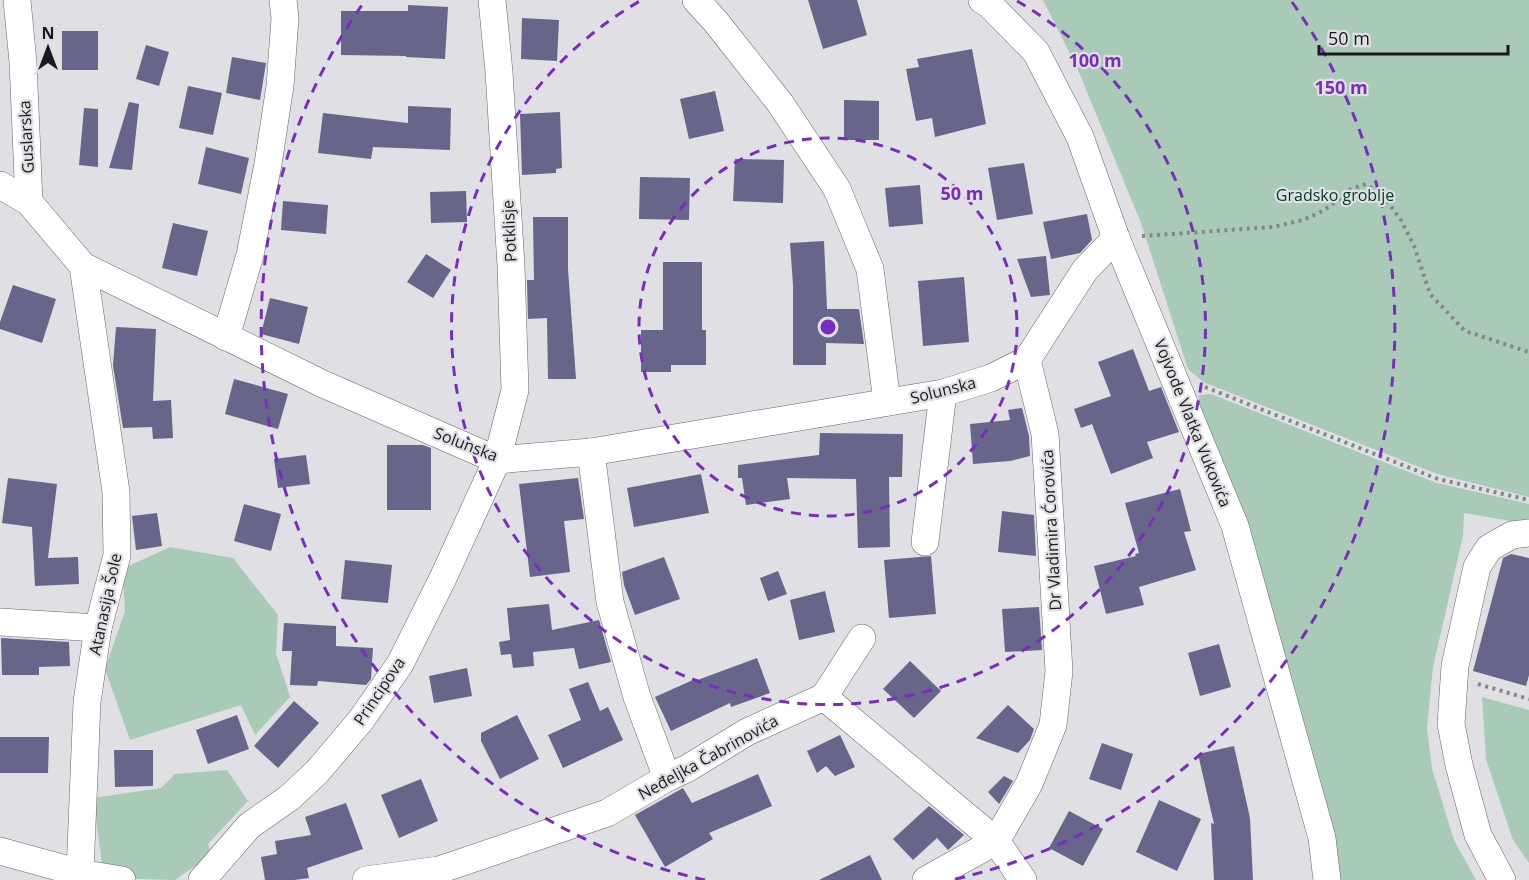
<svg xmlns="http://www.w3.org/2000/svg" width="1529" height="880" viewBox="0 0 1529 880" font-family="'Open Sans',sans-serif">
	<rect width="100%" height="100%" fill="#dfdfe4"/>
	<g fill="#aacab8">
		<path d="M 1043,0 L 1529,0 L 1529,497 L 1437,474 L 1203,382 L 1188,369 L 1141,223 L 1078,70 Z"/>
		<path d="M 1211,394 L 1437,483 L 1529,504 L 1529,524 L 1464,513 L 1463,536 L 1433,667 L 1427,728 L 1432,769 L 1454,840 L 1476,880 L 1333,880 L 1199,412 L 1199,395 Z"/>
		<path d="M 170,547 L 233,558 L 278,615 L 276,653 L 290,697 L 255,735 L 241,705 L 130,740 L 105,669 L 125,611 L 122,569 Z"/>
		<path d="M 1482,697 L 1529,710 L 1529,863 L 1513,840 L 1486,759 Z"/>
		<path d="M 227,770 L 248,801 L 208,844 L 212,854 L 175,880 L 104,878 L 93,798 L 161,788 L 175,774 Z"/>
	</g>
	<g fill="#67658a">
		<path d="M 808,0 L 857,0 L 867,35 L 823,49 Z"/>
		<path d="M 408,5 L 448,7 L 445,59 L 406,57 L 406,56 L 341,55 L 341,11 L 408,11 Z"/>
		<path d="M 522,18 L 559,20 L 557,61 L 521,59 Z"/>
		<rect x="62" y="31" width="36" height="39"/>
		<path d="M 146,45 L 169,52 L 159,86 L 136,79 Z"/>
		<path d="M 972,49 L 986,124 L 935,137 L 932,118 L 916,121 L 906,69 L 919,67 L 917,59 Z"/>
		<path d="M 232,57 L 266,63 L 260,100 L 226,93 Z"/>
		<path d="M 188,86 L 222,93 L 213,135 L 179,128 Z"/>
		<path d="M 715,91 L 724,131 L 689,139 L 680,99 Z"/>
		<path d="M 844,100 L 879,101 L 879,140 L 844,140 Z"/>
		<path d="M 129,102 L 139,104 L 132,170 L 109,168 Z"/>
		<path d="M 408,106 L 451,108 L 450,150 L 373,147 L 371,159 L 318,153 L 323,113 L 408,123 Z"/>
		<path d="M 84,108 L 98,109 L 98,167 L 79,165 Z"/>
		<path d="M 560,112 L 562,168 L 556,169 L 556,173 L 522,175 L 520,114 Z"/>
		<path d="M 206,147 L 249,158 L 241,194 L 198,184 Z"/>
		<path d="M 735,159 L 784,160 L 783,203 L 733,201 Z"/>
		<path d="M 1024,163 L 1033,214 L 997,220 L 988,168 Z"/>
		<path d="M 640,177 L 690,178 L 689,220 L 639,219 Z"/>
		<path d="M 920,185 L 923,224 L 889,227 L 885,188 Z"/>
		<path d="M 466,191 L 467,222 L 431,223 L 430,192 Z"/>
		<path d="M 283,201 L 328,205 L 326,234 L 281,230 Z"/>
		<path d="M 1087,214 L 1092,240 L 1080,253 L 1051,259 L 1043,222 Z"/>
		<path d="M 533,217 L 568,217 L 568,269 L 576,379 L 548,379 L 547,318 L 528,319 L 527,280 L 534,280 Z"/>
		<path d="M 173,223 L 208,231 L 197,276 L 162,268 Z"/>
		<path d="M 824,241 L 827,309 L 859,309 L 864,344 L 826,343 L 826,365 L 793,365 L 793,285 L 790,243 Z"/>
		<path d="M 426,254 L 451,270 L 433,298 L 407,282 Z"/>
		<path d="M 1046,256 L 1050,295 L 1031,297 L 1017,259 Z"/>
		<path d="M 663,262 L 702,262 L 702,330 L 706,330 L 706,365 L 671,365 L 671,372 L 641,372 L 641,330 L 663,330 Z"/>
		<path d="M 964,277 L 969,342 L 923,346 L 918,281 Z"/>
		<path d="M 13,285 L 56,299 L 42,343 L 0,329 L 0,322 Z"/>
		<path d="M 270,298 L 308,307 L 299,344 L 261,334 Z"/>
		<path d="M 116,327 L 156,329 L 153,401 L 171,400 L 173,438 L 153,439 L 152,427 L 123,428 L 113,366 Z"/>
		<path d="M 1133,349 L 1149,391 L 1161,387 L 1179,432 L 1147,442 L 1153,458 L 1111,474 L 1092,424 L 1081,428 L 1074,409 L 1111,396 L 1098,362 Z"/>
		<path d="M 234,379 L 288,394 L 278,429 L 225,414 Z"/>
		<path d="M 1022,408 L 1029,436 L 1030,456 L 1010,461 L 973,464 L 970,424 L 1010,420 L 1008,410 Z"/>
		<path d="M 820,433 L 903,434 L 902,477 L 889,477 L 890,547 L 858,548 L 856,479 L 787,478 L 790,499 L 746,505 L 742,478 L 738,478 L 738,465 L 819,455 Z"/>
		<path d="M 387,445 L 423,445 L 431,448 L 431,510 L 387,510 Z"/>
		<path d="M 306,455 L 310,484 L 278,488 L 274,459 Z"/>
		<path d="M 701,474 L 709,513 L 634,527 L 627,488 Z"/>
		<path d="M 8,478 L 57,484 L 48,558 L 78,557 L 79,584 L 35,586 L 32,527 L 2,523 Z"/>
		<path d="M 578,478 L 584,519 L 564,521 L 570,572 L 530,577 L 519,484 Z"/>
		<path d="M 1180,489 L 1191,531 L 1184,532 L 1196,570 L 1139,587 L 1144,605 L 1106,614 L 1094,566 L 1136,556 L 1135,554 L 1139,553 L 1125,503 Z"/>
		<path d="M 244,504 L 281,514 L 271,551 L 234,541 Z"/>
		<path d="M 1002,511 L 1034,515 L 1036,556 L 998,552 Z"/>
		<path d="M 157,513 L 162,546 L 136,550 L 132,516 Z"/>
		<path d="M 1511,554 L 1529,558 L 1529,675 L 1526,686 L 1473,671 L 1503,558 Z"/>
		<path d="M 931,556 L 936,614 L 889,618 L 884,560 Z"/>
		<path d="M 664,557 L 680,599 L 635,615 L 624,585 L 622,572 Z"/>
		<path d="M 345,560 L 392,565 L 388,603 L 341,599 Z"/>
		<path d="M 778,571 L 787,594 L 768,601 L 760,578 Z"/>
		<path d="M 825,591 L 835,632 L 799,640 L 790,600 Z"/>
		<path d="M 549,604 L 552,630 L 599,620 L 611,662 L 579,669 L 574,648 L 533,652 L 534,666 L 513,668 L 511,654 L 501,655 L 499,642 L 510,640 L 507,608 Z"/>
		<path d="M 1039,607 L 1042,650 L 1005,652 L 1002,609 Z"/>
		<path d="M 284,623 L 336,626 L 336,646 L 373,648 L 371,679 L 366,685 L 318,681 L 317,686 L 290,685 L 292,651 L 282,651 Z"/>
		<path d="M 1,638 L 69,642 L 70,666 L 39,667 L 39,675 L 2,675 Z"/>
		<path d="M 1219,644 L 1231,687 L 1200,696 L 1188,653 Z"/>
		<path d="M 757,658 L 770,693 L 731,707 L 730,703 L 671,731 L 655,697 L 695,679 L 695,681 Z"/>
		<path d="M 910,661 L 941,691 L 914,718 L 883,689 Z"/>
		<path d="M 467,668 L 472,696 L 434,703 L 429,676 Z"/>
		<path d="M 588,682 L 600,711 L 608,707 L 623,740 L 563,768 L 548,735 L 581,720 L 569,689 Z"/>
		<path d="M 294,701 L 319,723 L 278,768 L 254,746 Z"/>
		<path d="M 1008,705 L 1034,729 L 1030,740 L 1018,753 L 976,738 Z"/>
		<path d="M 237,715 L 249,749 L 208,764 L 196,730 Z"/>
		<path d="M 517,715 L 539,759 L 500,779 L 481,741 L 481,733 Z"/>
		<path d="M 840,735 L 855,767 L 835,776 L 826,766 L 817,773 L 807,751 Z"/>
		<path d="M 0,737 L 49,737 L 48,773 L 0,773 Z"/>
		<path d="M 1102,743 L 1133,754 L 1121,790 L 1089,779 Z"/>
		<path d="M 1234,746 L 1250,818 L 1253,880 L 1214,880 L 1211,823 L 1214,824 L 1198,754 Z"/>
		<path d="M 114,750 L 153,750 L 153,786 L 115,787 Z"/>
		<path d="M 758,774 L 772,806 L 709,833 L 713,839 L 665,867 L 635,815 L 683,788 L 692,803 Z"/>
		<path d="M 1004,776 L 1013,781 L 999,804 L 988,792 Z"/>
		<path d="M 421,779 L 438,821 L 399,838 L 381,795 Z"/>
		<path d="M 1159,800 L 1201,819 L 1177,871 L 1136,852 Z"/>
		<path d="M 346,803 L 363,849 L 307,868 L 309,878 L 294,880 L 265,880 L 261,857 L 277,854 L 275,841 L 311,835 L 305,817 Z"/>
		<path d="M 929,806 L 964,835 L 948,850 L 937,838 L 913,860 L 893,839 Z"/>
		<path d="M 1069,811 L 1103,829 L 1083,866 L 1049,848 Z"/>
		<path d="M 870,855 L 882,880 L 819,880 Z"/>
	</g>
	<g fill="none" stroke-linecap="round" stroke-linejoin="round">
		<defs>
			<g id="minor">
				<path d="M 17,0 L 23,62 L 29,202"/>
				<path d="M 696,0 L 716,22 L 780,103 L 837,189 L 870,269 L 887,402"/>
				<path d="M 982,0 L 990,5 L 1036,52 L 1080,137 L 1116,238 L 1235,526 L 1322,838 L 1327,880"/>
				<path d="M 0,185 L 29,202 L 83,266 L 323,384 L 497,460 L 591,452 L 943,393 L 991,378 L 1027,360"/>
				<path d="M 226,337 L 250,255 L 268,164 L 280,86 L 285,18 L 283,0"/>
				<path d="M 591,452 L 610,602 L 637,697 L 667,778"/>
				<path d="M 925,542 L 943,393"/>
				<path d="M 0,622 L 98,628"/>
				<path d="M 824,697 L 996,841 L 1023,880"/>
				<path d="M 824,697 L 862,638"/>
				<path d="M 996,841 L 1029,784 L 1053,725 L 1059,671 L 1045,434 L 1027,360 L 1085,270 L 1116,238"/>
				<path d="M 0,851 L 80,873 L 122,880"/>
				<path d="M 80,873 L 87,702 L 98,628 L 117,555 L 116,492 L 83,266"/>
				<path d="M 202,880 L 249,826 L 289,798 L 317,772 L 361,720 L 400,664 L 443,578 L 497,460 L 515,390 L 511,266 L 499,72 L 492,0"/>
				<path d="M 366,880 L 439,870 L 607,813 L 667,778 L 688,768 L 747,732 L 824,697"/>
				<path d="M 926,880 L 996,841"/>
				<path d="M 1502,880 L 1478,835 L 1459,765 L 1451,724 L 1455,666 L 1477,567 L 1489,548 L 1512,535 L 1529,533"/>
			</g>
		</defs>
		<use href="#minor" stroke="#66666a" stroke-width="28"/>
		<g stroke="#86868a" stroke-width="4" stroke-dasharray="3 4.5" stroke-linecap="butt">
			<path d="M 1142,236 L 1273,227 L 1303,220 L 1323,211 L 1338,200 L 1348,190 L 1366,184 L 1383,196 L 1401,220 L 1414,246 L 1430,294 L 1465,331 L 1529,352"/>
			<path d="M 1205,387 L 1438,479 L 1529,500"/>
			<path d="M 1478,684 L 1529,699"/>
		</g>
		<use href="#minor" stroke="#fff" stroke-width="27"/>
	</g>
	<g fill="none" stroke="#7b2cbf" stroke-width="3" stroke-dasharray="10 8">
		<circle cx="828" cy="327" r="189"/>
		<path d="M1017 1A377 377 0 1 1 640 1"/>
		<path d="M705 880A566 566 0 0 1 364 2M1292 2A566 566 0 0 1 951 880"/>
	</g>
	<g text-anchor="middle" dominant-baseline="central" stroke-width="4.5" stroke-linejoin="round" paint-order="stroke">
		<g font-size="16" fill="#1a1a1c" stroke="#dfdfe4">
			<text transform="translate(26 137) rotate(-93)">Guslarska</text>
			<text transform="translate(509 231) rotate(-93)">Potklisje</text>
			<text transform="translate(943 390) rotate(-14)">Solunska</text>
			<text transform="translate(1193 423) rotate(68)">Vojvode Vlatka Vukovića</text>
			<text transform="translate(466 444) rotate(21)">Solunska</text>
			<text transform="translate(1051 530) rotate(-93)">Dr Vladimira Ćorovića</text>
			<text transform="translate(105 604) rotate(-78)">Atanasija Šole</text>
			<text transform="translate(379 691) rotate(-56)">Principova</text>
			<text transform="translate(708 757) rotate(-29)">Neđeljka Čabrinovića</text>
		</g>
		<g font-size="16" fill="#003b24" stroke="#dfdfe4">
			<text x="1335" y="195">Gradsko groblje</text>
		</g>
	</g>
	<circle cx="828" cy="327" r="9" fill="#7b2cbf" stroke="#dfdfe4" stroke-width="3"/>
	<g font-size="18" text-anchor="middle" font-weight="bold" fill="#7b2cbf" stroke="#dfdfe4" stroke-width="4.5" stroke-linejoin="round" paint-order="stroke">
		<text x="1095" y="67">100 m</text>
		<text x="1341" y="94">150 m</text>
		<text x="962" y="200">50 m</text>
	</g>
	<g transform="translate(48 48)" stroke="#dfdfe4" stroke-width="4.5" paint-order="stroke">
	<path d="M0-4.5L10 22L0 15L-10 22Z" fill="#1a1a1c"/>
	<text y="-9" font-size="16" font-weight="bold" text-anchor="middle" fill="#1a1a1c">N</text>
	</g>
	<path d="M1319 45v9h189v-9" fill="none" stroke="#1a1a1c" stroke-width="3"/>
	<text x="1328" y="45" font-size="18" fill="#1a1a1c" stroke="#dfdfe4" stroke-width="4.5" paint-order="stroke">50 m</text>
</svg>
